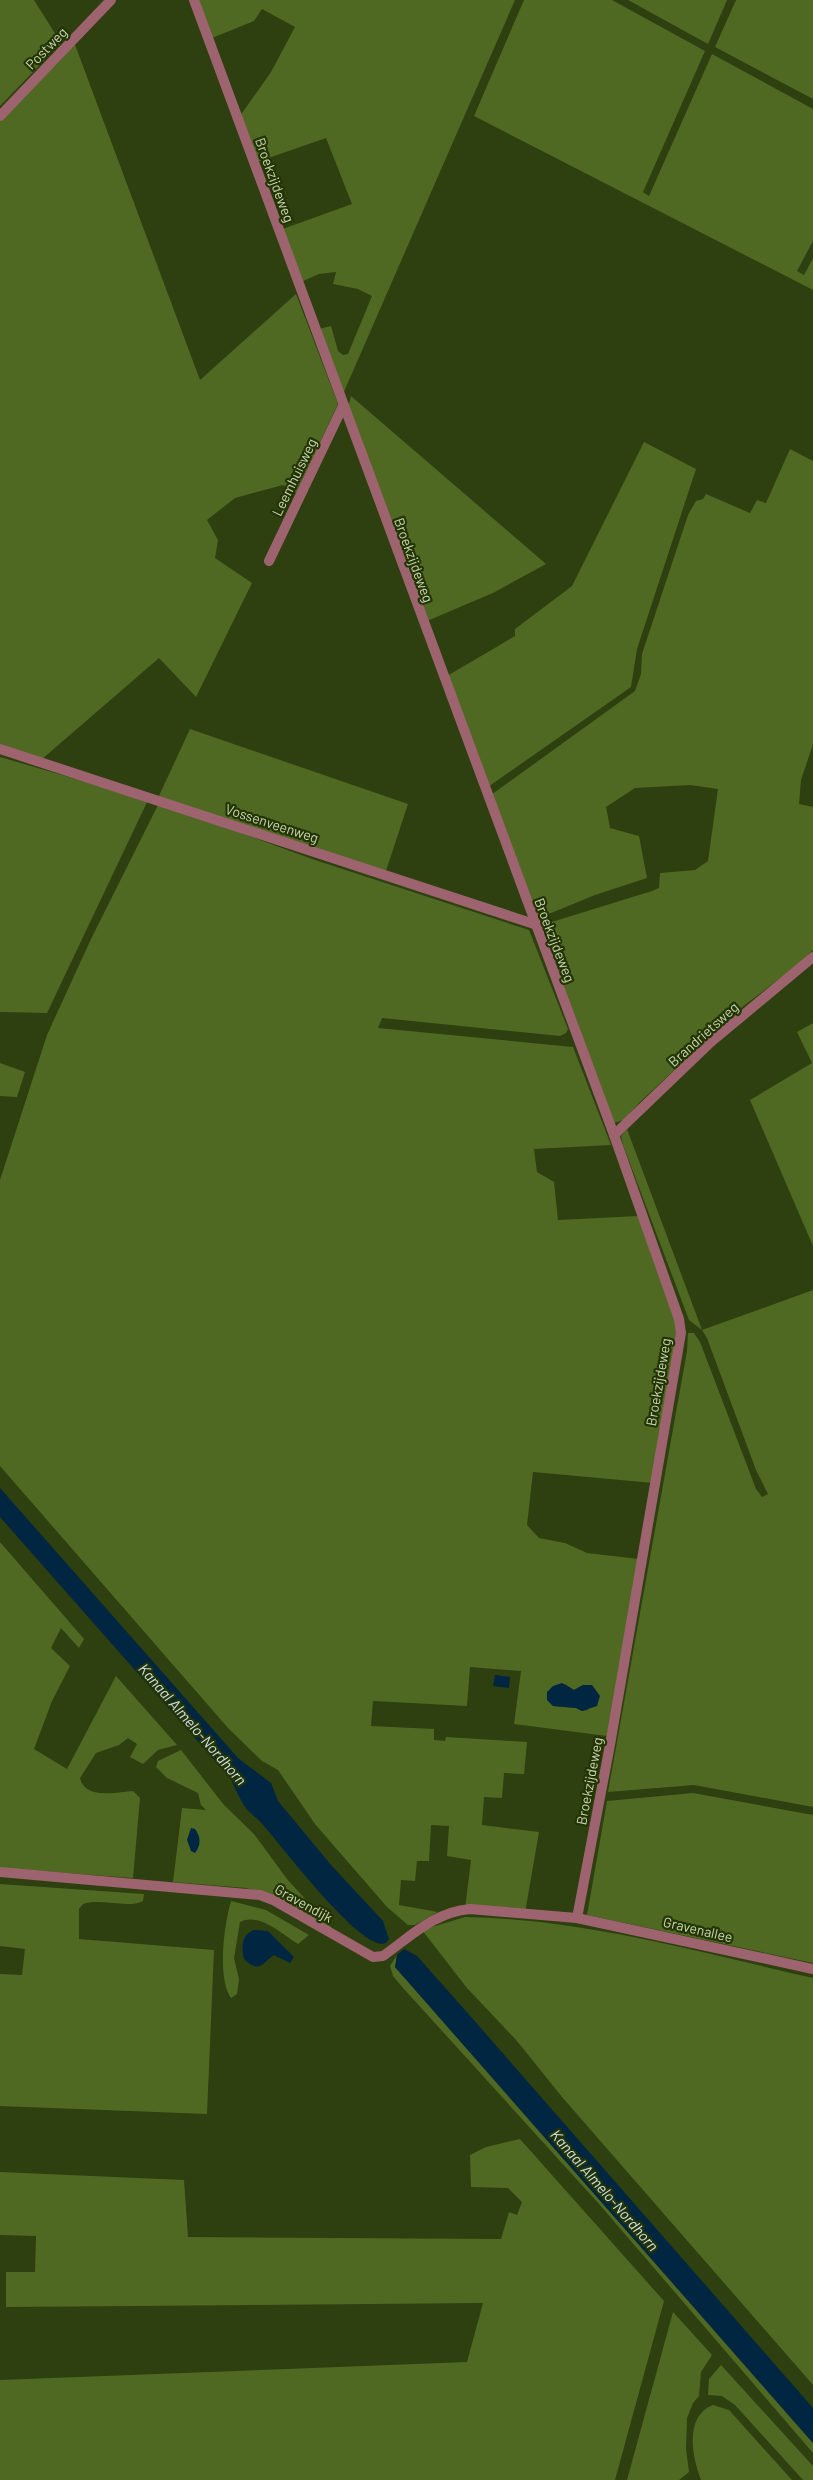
<svg xmlns="http://www.w3.org/2000/svg" width="813" height="2480" viewBox="0 0 813 2480" font-family="Barlow,sans-serif">
	<rect width="100%" height="100%" fill="#2e3f10"/>
	<g fill="#4f6922" fill-rule="evenodd">
		<path d="M 0,0 L 34,0 L 61,43 L 0,106 Z"/>
		<path d="M 198,0 L 515,0 L 343,394 L 319,329 L 331,326 L 338,351 L 343,355 L 348,354 L 372,296 L 358,289 L 333,284 L 336,272 L 319,274 L 301,282 L 280,230 L 352,204 L 326,138 L 257,162 L 240,116 L 271,72 L 295,27 L 262,9 L 254,21 L 212,38 Z"/>
		<path d="M 524,0 L 612,0 L 705,51 L 643,192 L 649,196 L 712,54 L 813,109 L 813,241 L 797,271 L 804,275 L 813,258 L 813,290 L 474,116 Z"/>
		<path d="M 628,0 L 727,0 L 708,44 Z"/>
		<path d="M 736,0 L 813,0 L 813,99 L 715,47 Z"/>
		<path d="M 74,42 L 200,380 L 296,294 L 338,404 L 296,493 L 283,485 L 235,498 L 207,520 L 218,540 L 215,558 L 252,583 L 196,697 L 159,658 L 41,760 L 0,747 L 0,120 Z"/>
		<path d="M 351,396 L 546,564 L 493,593 L 427,621 L 348,408 Z"/>
		<path d="M 644,442 L 696,469 L 637,649 L 631,687 L 488,787 L 447,676 L 515,636 L 515,629 L 572,586 Z"/>
		<path d="M 790,449 L 813,461 L 813,744 L 801,780 L 799,804 L 813,807 L 813,950 L 796,966 L 741,1008 L 640,1102 L 624,1120 L 614,1123 L 542,925 L 652,891 L 659,888 L 660,873 L 695,870 L 708,861 L 718,789 L 690,785 L 635,788 L 606,807 L 610,828 L 639,836 L 647,878 L 595,895 L 539,918 L 535,918 L 491,795 L 635,691 L 641,674 L 642,654 L 688,515 L 696,501 L 703,499 L 706,494 L 750,513 L 757,500 L 766,503 Z"/>
		<path d="M 190,729 L 408,804 L 385,874 L 158,798 Z"/>
		<path d="M 0,757 L 148,800 L 47,1013 L 0,1012 Z"/>
		<path d="M 159,803 L 312,859 L 529,930 L 568,1029 L 566,1033 L 560,1036 L 382,1018 L 378,1028 L 573,1047 L 611,1145 L 534,1149 L 537,1172 L 554,1182 L 558,1220 L 638,1216 L 675,1313 L 677,1351 L 653,1483 L 533,1472 L 527,1525 L 539,1538 L 565,1543 L 587,1553 L 639,1559 L 607,1736 L 514,1724 L 521,1671 L 470,1667 L 467,1706 L 373,1701 L 371,1726 L 434,1729 L 434,1740 L 445,1741 L 446,1737 L 527,1742 L 524,1774 L 504,1773 L 502,1798 L 484,1797 L 482,1825 L 539,1832 L 525,1913 L 465,1909 L 471,1860 L 447,1856 L 449,1826 L 431,1825 L 429,1861 L 417,1861 L 415,1881 L 401,1880 L 399,1905 L 438,1912 L 415,1925 L 408,1925 L 387,1907 L 315,1824 L 278,1770 L 262,1761 L 228,1728 L 0,1466 L 0,1180 L 47,1035 L 91,939 ZM 565,1684 L 574,1690 L 583,1685 L 588,1710 L 582,1711 L 576,1708 L 553,1706 Z"/>
		<path d="M 813,1023 L 813,1246 L 750,1100 L 812,1063 L 797,1032 Z"/>
		<path d="M 0,1063 L 25,1072 L 17,1097 L 0,1096 Z"/>
		<path d="M 627,1129 L 702,1330 L 813,1290 L 813,1807 L 694,1785 L 608,1792 L 687,1351 L 688,1333 L 694,1333 L 700,1342 L 756,1489 L 762,1497 L 768,1494 L 756,1470 L 707,1338 L 702,1330 L 689,1320 L 623,1145 L 621,1136 Z"/>
		<path d="M 0,1542 L 84,1639 L 79,1648 L 61,1628 L 51,1648 L 70,1666 L 52,1701 L 34,1749 L 67,1769 L 116,1676 L 177,1745 L 158,1750 L 143,1764 L 130,1757 L 137,1744 L 128,1738 L 119,1745 L 96,1753 L 80,1778 C 85,1800 117,1792 133,1791 L 140,1798 L 133,1878 L 0,1868 Z"/>
		<path d="M 181,1750 L 224,1805 L 254,1834 L 287,1879 L 341,1938 L 260,1892 L 246,1888 L 173,1882 L 182,1808 L 206,1810 L 201,1805 L 198,1793 L 167,1778 L 156,1767 L 158,1761 Z"/>
		<path d="M 693,1793 L 813,1815 L 813,1963 L 587,1915 L 607,1801 Z"/>
		<path d="M 0,1884 L 144,1894 L 143,1901 C 128,1909 101,1898 83,1904 L 79,1909 L 79,1939 L 214,1950 L 207,2114 L 0,2106 L 0,1974 L 22,1975 L 25,1949 L 0,1946 Z"/>
		<path d="M 231,1901 L 266,1910 L 309,1935 L 298,1944 C 282,1934 259,1912 240,1922 L 234,1958 L 239,1979 L 237,1994 L 231,1998 C 217,1978 224,1925 231,1901 Z"/>
		<path d="M 465,1917 C 583,1919 698,1952 813,1978 L 813,2385 L 562,2097 L 517,2041 L 467,1988 L 422,1930 Z"/>
		<path d="M 397,1955 L 395,1967 L 813,2443 L 813,2453 L 599,2204 L 404,1989 L 393,1976 L 390,1966 Z"/>
		<path d="M 520,2139 L 664,2301 L 615,2480 L 0,2480 L 0,2380 L 467,2362 L 483,2303 L 6,2307 L 6,2272 L 35,2272 L 36,2236 L 0,2235 L 0,2172 L 184,2180 L 188,2237 L 501,2239 L 509,2212 L 517,2215 L 522,2202 L 508,2188 L 471,2187 L 470,2155 L 486,2147 Z"/>
		<path d="M 673,2312 L 712,2355 L 701,2372 L 699,2396 L 693,2403 L 687,2418 L 686,2449 L 689,2472 L 679,2480 L 627,2480 Z"/>
		<path d="M 721,2365 L 813,2466 L 813,2480 L 803,2480 L 735,2405 L 722,2396 L 708,2395 L 709,2379 Z"/>
		<path d="M 713,2405 L 729,2410 L 792,2480 L 701,2480 C 692,2457 684,2416 713,2405 Z"/>
	</g>
	<g fill="#012642">
		<path d="M 0,1488 L 238,1758 L 271,1783 L 278,1801 L 331,1865 L 383,1921 L 389,1939 L 386,1943 C 363,1954 281,1845 264,1826 C 259,1819 250,1814 245,1807 C 239,1798 235,1788 231,1779 L 0,1517 Z"/>
		<path d="M 495,1675 L 510,1677 L 509,1688 L 493,1686 Z"/>
		<path d="M 562,1683 L 574,1690 L 583,1685 L 592,1685 L 600,1696 L 597,1706 L 582,1711 L 576,1708 L 553,1706 L 547,1700 L 547,1692 L 553,1686 Z"/>
		<path d="M 191,1828 L 195,1829 C 201,1837 201,1845 195,1853 L 191,1851 L 187,1840 Z"/>
		<path d="M 254,1930 L 268,1931 L 294,1957 L 290,1963 L 274,1955 C 262,1963 260,1974 244,1959 C 241,1947 242,1934 254,1930 Z"/>
		<path d="M 404,1949 L 417,1956 L 472,2018 L 813,2408 L 813,2443 L 395,1967 L 397,1955 Z"/>
	</g>
	<g fill="none" stroke-linecap="round" stroke-linejoin="round">
		<g stroke="#9d636e" stroke-width="10">
			<path d="M 194,0 L 614,1135 L 679,1319 L 681,1333 L 610,1745 L 577,1918"/>
			<path d="M 0,116 L 111,0"/>
			<path d="M 269,561 L 343,406"/>
			<path d="M 0,749 L 534,924"/>
			<path d="M 614,1135 L 711,1042 L 813,957"/>
			<path d="M 0,1872 L 260,1895 L 273,1900 L 373,1957 L 383,1956 C 411,1936 435,1912 470,1909 L 577,1918 L 813,1969"/>
		</g>
	</g>
	<g text-anchor="middle" dominant-baseline="central" stroke-width="4.5" stroke-linejoin="round" paint-order="stroke">
		<g font-size="14" fill="#c9d7b7" stroke="#243504">
			<text transform="translate(46 48) rotate(-46)">Postweg</text>
			<text transform="translate(275 180) rotate(70)">Broekzijdeweg</text>
			<text transform="translate(294 477) rotate(-64)">Leemhuisweg</text>
			<text transform="translate(414 560) rotate(70)">Broekzijdeweg</text>
			<text transform="translate(272 823) rotate(18)">Vossenveenweg</text>
			<text transform="translate(555 940) rotate(69)">Broekzijdeweg</text>
			<text transform="translate(703 1034) rotate(-42)">Brandrietsweg</text>
			<text transform="translate(658 1382) rotate(-80)">Broekzijdeweg</text>
			<text transform="translate(589 1781) rotate(-79)">Broekzijdeweg</text>
			<text transform="translate(304 1903) rotate(29)">Gravendijk</text>
			<text transform="translate(698 1929) rotate(13)">Gravenallee</text>
		</g>
		<g font-size="15" font-style="italic" fill="#d1e1f1" stroke="#243504">
			<text transform="translate(193 1724) rotate(49)">Kanaal Almelo-Nordhorn</text>
			<text transform="translate(605 2190) rotate(49)">Kanaal Almelo-Nordhorn</text>
		</g>
	</g>
</svg>
